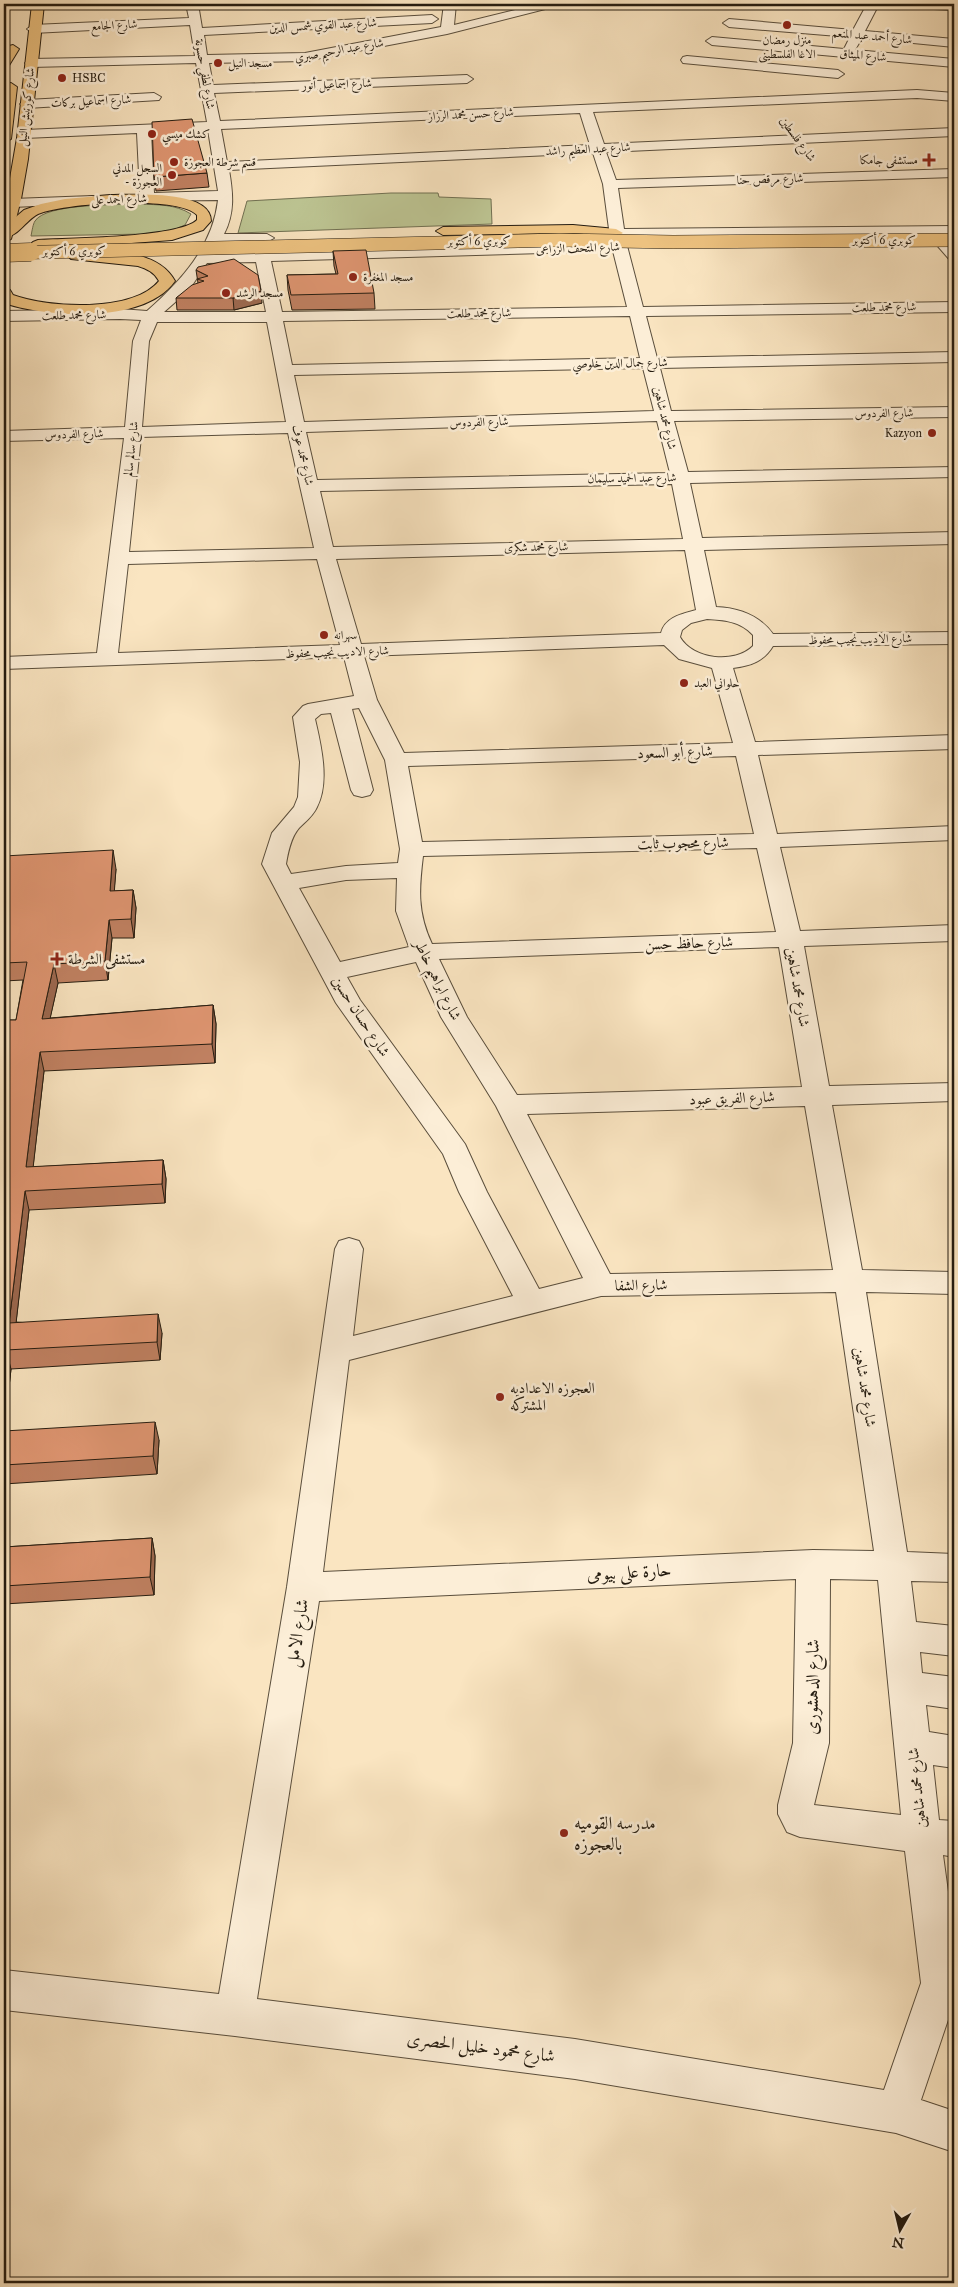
<svg xmlns="http://www.w3.org/2000/svg" width="958" height="2287" viewBox="0 0 958 2287" font-family="'IM FELL Great Primer',Amiri,serif">
	<rect width="100%" height="100%" fill="#fae5c1"/>
	<filter id="stains"><feTurbulence type="fractalNoise" baseFrequency=".004" numOctaves="4"/><feColorMatrix values="0 0 0 0 .2 0 0 0 0 .09 0 0 0 0 .02 0 0 0 .5 -.17"/></filter>
	<radialGradient id="worn" r=".72"><stop offset=".6" stop-color="#630" stop-opacity="0"/><stop offset="1" stop-color="#630" stop-opacity=".3"/></radialGradient>
	<g fill="#bdc593" stroke="#717052">
		<path d="M 391,193 L 438,193 L 439,197 L 491,199 L 492,224 L 238,233 L 247,201 Z"/>
		<path d="M 140,204 C 158,205 175,204 191,214 L 185,225 L 173,230 L 146,234 L 31,236 C 32,231 33,224 35,221 C 46,203 120,205 140,204 Z"/>
	</g>
	<g fill="none" stroke-linecap="round" stroke-linejoin="round">
		<defs>
			<g id="minor">
				<path d="M 186,4 L 198,4 L 202,28 L 432,15 L 438,19 L 432,23 L 204,35 L 207,55 L 305,53 L 441,27 L 444,4 L 456,4 L 454,25 L 540,4 L 559,4 L 557,6 L 447,34 L 305,61 L 209,63 L 213,85 L 467,75 L 473,79 L 467,83 L 214,93 L 220,121 L 917,90 L 954,93 L 954,101 L 917,98 L 593,112 L 604,144 L 954,128 L 954,136 L 606,152 L 616,180 L 954,169 L 954,177 L 618,188 L 624,229 L 954,226 L 954,234 L 625,238 L 643,307 L 954,302 L 954,312 L 646,316 L 657,358 L 954,352 L 954,362 L 660,368 L 671,411 L 954,407 L 954,417 L 674,421 L 688,472 L 954,467 L 954,477 L 690,483 L 702,538 L 954,532 L 954,544 L 704,550 L 716,607 C 739,608 759,615 773,634 L 954,632 L 954,644 L 773,646 C 764,661 751,666 733,668 L 755,742 L 954,735 L 954,749 L 758,755 L 777,834 L 954,826 L 954,840 L 780,847 L 800,931 L 954,925 L 954,941 L 804,946 L 829,1086 L 954,1083 L 954,1101 L 832,1105 L 862,1270 L 954,1272 L 954,1294 L 866,1292 L 907,1552 L 954,1554 L 954,1582 L 911,1581 L 916,1622 L 954,1626 L 954,1656 L 920,1652 L 922,1673 L 954,1677 L 954,1709 L 926,1705 L 929,1732 L 954,1736 L 954,1768 L 933,1765 L 939,1820 L 954,1821 L 954,1857 L 943,1855 L 954,1936 L 954,2002 L 921,2100 L 954,2111 L 954,2152 L 896,2133 L 575,2079 L 235,2036 L 4,2010 L 4,1970 L 219,1994 L 287,1587 L 335,1249 L 339,1241 L 349,1238 L 359,1241 L 363,1249 L 353,1336 L 513,1296 L 459,1192 L 443,1154 L 336,1003 L 262,864 L 272,833 L 294,807 L 298,797 L 300,762 L 293,717 L 303,706 L 308,704 L 354,696 L 344,657 L 4,669 L 4,657 L 97,653 L 124,438 L 4,441 L 4,431 L 125,427 L 133,341 L 141,320 L 120,319 L 4,321 L 4,311 L 120,309 L 147,311 C 181,281 213,246 218,200 L 135,201 L 133,198 L 140,194 L 137,133 L 25,138 L 18,134 L 25,130 L 207,122 L 196,63 L 31,67 L 25,63 L 31,59 L 195,56 L 190,25 L 33,33 L 27,29 L 33,25 L 189,18 ZM 580,113 L 590,145 L 227,162 L 221,129 ZM 208,130 L 218,191 L 154,193 L 151,132 ZM 593,153 L 603,184 L 609,229 L 595,229 L 588,233 L 595,237 L 610,238 L 611,242 L 212,254 L 218,243 L 267,242 L 274,238 L 267,234 L 224,234 C 235,213 233,193 229,170 ZM 613,251 L 627,307 L 282,312 L 271,261 ZM 256,262 L 266,312 L 164,312 L 189,290 L 207,263 ZM 630,316 L 640,358 L 292,365 L 283,321 ZM 157,322 L 267,322 L 286,422 L 142,427 L 149,341 ZM 643,368 L 654,411 L 304,422 L 294,375 ZM 657,421 L 670,473 L 317,480 L 306,432 ZM 288,433 L 314,548 L 129,552 L 141,437 ZM 672,484 L 683,539 L 333,547 L 320,491 ZM 685,550 L 696,610 C 682,614 665,617 661,633 L 361,644 L 336,559 ZM 317,559 L 340,645 L 118,653 L 128,564 ZM 707,619 C 724,620 740,621 753,635 L 753,646 C 735,664 693,660 680,637 L 682,630 L 691,623 ZM 664,645 L 679,659 L 712,668 L 733,743 L 404,753 L 377,700 L 364,656 ZM 359,708 L 385,760 L 400,849 L 398,863 L 346,866 L 291,874 L 286,864 C 288,852 291,837 299,828 C 306,821 313,816 317,807 C 330,782 321,745 315,719 L 321,714 L 331,713 L 351,790 L 354,795 L 362,797 L 370,795 L 373,790 L 352,709 ZM 736,756 L 754,834 L 422,842 L 408,766 ZM 757,848 L 776,932 L 432,944 C 417,912 419,889 423,856 ZM 397,878 L 396,911 L 409,947 L 340,962 L 299,888 L 346,880 ZM 779,947 L 802,1087 L 517,1095 L 467,1017 L 439,959 ZM 416,962 L 441,1017 L 496,1106 L 583,1278 L 539,1289 L 487,1192 L 465,1144 L 360,1000 L 347,977 ZM 805,1106 L 833,1270 L 610,1274 L 527,1114 ZM 836,1292 L 874,1551 L 813,1550 L 323,1572 L 349,1360 L 601,1296 ZM 796,1579 L 793,1743 L 778,1805 L 778,1814 L 787,1832 L 800,1837 L 905,1851 L 921,1983 L 884,2090 L 575,2039 L 257,1999 L 319,1601 ZM 830,1579 L 878,1580 L 901,1815 L 814,1805 L 829,1743 Z"/>
				<path d="M 867,4 L 879,4 L 865,31 L 954,39 L 954,47 L 862,38 L 855,50 L 954,59 L 954,67 L 712,45 L 706,41 L 712,37 L 844,49 L 850,37 L 729,27 L 723,23 L 729,19 L 853,30 Z"/>
				<path d="M 908,4 L 954,4 L 954,10 L 914,8 Z"/>
				<path d="M 687,56 L 838,70 L 844,74 L 838,78 L 683,63 L 681,60 L 683,57 Z"/>
				<path d="M 154,93 L 161,97 L 159,100 L 27,108 L 20,104 L 27,100 Z"/>
				<path d="M 92,196 L 97,197 L 99,200 L 97,203 L 13,207 L 6,203 L 13,199 Z"/>
				<path d="M 943,238 L 948,240 L 954,247 L 954,261 L 949,259 L 935,243 L 938,240 Z"/>
			</g>
			<g id="major">
				<path d="M 32,4 L 44,4 L 28,159 L 21,199 L 11,239 L 4,243 L 4,213 L 17,138 Z"/>
				<path d="M 11,83 L 17,87 L 11,139 L 4,143 L 4,93 L 6,84 Z"/>
			</g>
			<g id="highway">
				<path d="M 13,45 L 19,49 L 8,67 L 4,68 L 4,54 L 9,46 Z"/>
				<path d="M 110,195 C 132,195 211,189 211,221 L 203,230 L 172,240 L 38,250 L 33,248 L 30,245 L 33,242 L 38,240 C 69,238 178,238 197,220 L 197,215 C 178,195 63,203 38,214 C 26,220 17,238 4,237 L 4,227 L 24,210 L 41,204 L 65,199 Z"/>
				<path d="M 573,225 L 616,229 L 623,233 L 616,237 L 573,233 L 443,235 L 436,231 L 443,227 Z"/>
				<path d="M 76,251 C 108,252 157,248 175,281 C 145,324 48,318 4,303 L 4,288 L 10,290 L 13,295 C 48,308 133,313 159,281 C 154,272 147,269 138,266 L 71,259 L 68,256 L 71,253 Z"/>
			</g>
		</defs>
		<use href="#minor" stroke="#5a4e3c" stroke-width="2"/>
		<use href="#major" stroke="#251c10" stroke-width="2"/>
		<use href="#highway" stroke="#251c10" stroke-width="2"/>
		<use href="#minor" fill="#fceed7" fill-rule="evenodd"/>
		<use href="#major" fill="#edc280" fill-rule="evenodd"/>
		<use href="#highway" fill="#edc280" fill-rule="evenodd"/>
		<defs>
			<path id="highway-bridge-far1" d="M 4,253 L 559,240 L 673,242 L 954,240"/>
			<path id="highway-bridge" d="M 4,253 L 31,252"/>
		</defs>
		<use href="#highway-bridge-far1" stroke="#251c10" stroke-width="14" stroke-linecap="butt"/>
		<use href="#highway-bridge" stroke="#251c10" stroke-width="19" stroke-linecap="butt"/>
		<use href="#highway-bridge-far1" stroke="#edc280" stroke-width="13"/>
		<use href="#highway-bridge" stroke="#edc280" stroke-width="18"/>
	</g>
	<g fill="#c18162" stroke="#251c10">
		<path d="M 207,173 L 209,187 L 156,191 L 154,177 Z"/>
		<path d="M 333,251 L 374,293 L 375,309 L 292,310 L 288,290 L 287,275 L 336,274 L 334,266 Z"/>
		<path d="M 196,270 L 262,303 L 234,310 L 177,310 L 176,298 L 198,283 Z"/>
		<path d="M 4,856 L 116,869 L 114,891 L 133,890 L 136,908 L 134,938 L 112,938 L 108,980 L 58,983 L 50,1018 L 213,1005 L 216,1024 L 215,1063 L 44,1071 L 33,1167 L 163,1160 L 166,1179 L 165,1203 L 29,1210 L 16,1322 L 162,1333 L 160,1360 L 11,1369 L 4,1431 L 159,1440 L 157,1474 L 4,1484 L 4,1020 L 16,1020 L 23,980 L 4,981 Z"/>
		<path d="M 152,1538 L 155,1556 L 154,1595 L 4,1604 L 4,1547 Z"/>
	</g>
	<g fill="#9d6950" stroke="#251c10">
		<path d="M 261,291 L 262,303 L 234,310 L 233,298 Z"/>
		<path d="M 113,850 L 116,869 L 113,909 L 110,891 Z"/>
		<path d="M 133,890 L 136,908 L 134,938 L 131,919 Z"/>
		<path d="M 109,920 L 112,938 L 108,980 L 105,961 Z"/>
		<path d="M 54,964 L 58,983 L 46,1037 L 42,1019 Z"/>
		<path d="M 213,1005 L 216,1024 L 215,1063 L 212,1044 Z"/>
		<path d="M 40,1052 L 44,1071 L 31,1186 L 26,1167 Z"/>
		<path d="M 163,1160 L 166,1179 L 165,1203 L 162,1184 Z"/>
		<path d="M 25,1191 L 29,1210 L 14,1341 L 9,1323 Z"/>
		<path d="M 158,1314 L 162,1333 L 160,1360 L 157,1342 Z"/>
		<path d="M 6,1350 L 11,1369 L 4,1433 L 4,1373 Z"/>
		<path d="M 155,1422 L 159,1440 L 157,1474 L 153,1456 Z"/>
		<path d="M 152,1538 L 155,1556 L 154,1595 L 150,1577 Z"/>
	</g>
	<g fill="#e09672" stroke="#251c10">
		<path d="M 192,119 L 207,173 L 154,177 L 152,122 Z"/>
		<path d="M 366,250 L 374,293 L 291,295 L 287,275 L 338,274 L 333,251 Z"/>
		<path d="M 234,259 L 258,275 L 261,291 L 233,298 L 176,298 L 192,285 L 204,281 L 197,279 L 208,276 L 196,270 L 198,267 Z"/>
		<path d="M 113,850 L 110,891 L 133,890 L 131,919 L 109,920 L 105,961 L 54,964 L 42,1019 L 213,1005 L 212,1044 L 40,1052 L 26,1167 L 163,1160 L 162,1184 L 25,1191 L 9,1323 L 158,1314 L 157,1342 L 6,1350 L 4,1373 L 4,1020 L 16,1020 L 27,962 L 4,963 L 4,856 Z"/>
		<path d="M 155,1422 L 153,1456 L 4,1465 L 4,1431 Z"/>
		<path d="M 152,1538 L 150,1577 L 4,1586 L 4,1547 Z"/>
	</g>
	<g fill="#8f2418" stroke="#fceed7" stroke-width="2">
		<circle cx="787" cy="25" r="5"/>
		<circle cx="218" cy="63" r="5"/>
		<circle cx="62" cy="78" r="5"/>
		<circle cx="152" cy="134" r="5"/>
		<path d="M926.5 152.5h5v5h5v5h-5v5h-5v-5h-5v-5h5z"/>
		<circle cx="174" cy="162" r="5"/>
		<circle cx="172" cy="175" r="5"/>
		<circle cx="353" cy="277" r="5"/>
		<circle cx="226" cy="293" r="5"/>
		<circle cx="932" cy="433" r="5"/>
		<circle cx="324" cy="635" r="5"/>
		<circle cx="684" cy="683" r="5"/>
		<path d="M54.5 951.5h5v5h5v5h-5v5h-5v-5h-5v-5h5z"/>
		<circle cx="500" cy="1397" r="5"/>
		<circle cx="564" cy="1833" r="5"/>
	</g>
	<g text-anchor="middle" dominant-baseline="central" stroke-width="5" stroke-linejoin="round" paint-order="stroke">
		<g font-size="12" fill="#251c10" stroke="#fceed7">
			<text transform="translate(114 25) rotate(-3)">شارع الجامع</text>
			<text transform="translate(323 25) rotate(-3)">شارع عبد القوي شمس الدين</text>
			<text transform="translate(872 36) rotate(5)">شارع أحمد عبد المنعم</text>
			<text transform="translate(339 50) rotate(-10)">شارع عبد الرحيم صبري</text>
			<text transform="translate(863 55) rotate(5)">شارع الميثاق</text>
			<text transform="translate(205 74) rotate(80)">شارع لطفي حسونة</text>
			<text transform="translate(337 84) rotate(-2)">شارع اسماعيل أنور</text>
			<text transform="translate(91 101) rotate(-3)">شارع اسماعيل بركات</text>
			<text transform="translate(26 107) rotate(-84)">شارع كورنيش النيل</text>
			<text transform="translate(471 114) rotate(-3)">شارع حسن محمد الرزاز</text>
			<text transform="translate(798 139) rotate(54)">شارع فلسطين</text>
			<text transform="translate(588 149) rotate(-3)">شارع عبد العظيم راشد</text>
			<text transform="translate(770 179) rotate(-2)">شارع مرقص حنا</text>
			<text transform="translate(119 199) rotate(-2)">شارع احمد على</text>
			<text x="884" y="240">كوبري 6 أكتوبر</text>
			<text transform="translate(479 241) rotate(-1)">كوبري 6 أكتوبر</text>
			<text transform="translate(578 248) rotate(-2)">شارع المتحف الزراعى</text>
			<text transform="translate(74 251) rotate(-1)">كوبري 6 أكتوبر</text>
			<text transform="translate(884 307) rotate(-1)">شارع محمد طلعت</text>
			<text transform="translate(479 313) rotate(-1)">شارع محمد طلعت</text>
			<text transform="translate(74 315) rotate(-1)">شارع محمد طلعت</text>
			<text transform="translate(620 363) rotate(-1)">شارع جمال الدين خلوصي</text>
			<text transform="translate(884 413) rotate(-1)">شارع الفردوس</text>
			<text transform="translate(665 418) rotate(76)">شارع محمد شاهين</text>
			<text transform="translate(479 422) rotate(-2)">شارع الفردوس</text>
			<text transform="translate(74 434) rotate(-2)">شارع الفردوس</text>
			<text transform="translate(131 449) rotate(-84)">شارع سالم سالم</text>
			<text transform="translate(303 455) rotate(77)">شارع محمد عوف</text>
			<text transform="translate(632 478) rotate(-1)">شارع عبد الحميد سليمان</text>
			<text transform="translate(536 547) rotate(-1)">شارع محمد شكرى</text>
			<text transform="translate(860 639) rotate(-1)">شارع الاديب نجيب محفوظ</text>
			<text transform="translate(337 652) rotate(-2)">شارع الاديب نجيب محفوظ</text>
		</g>
		<g font-size="12" fill="#251c10" stroke="#fceed7" text-anchor="start">
			<text x="787" y="40" text-anchor="middle">منزل رمضان<tspan x="787" dy="14">الاغا الفلسطينى</tspan></text>
			<text x="228" y="63">مسجد النيل</text>
			<text x="72" y="78">HSBC</text>
			<text x="162" y="134">كشك ميسي</text>
			<text x="918" y="160" text-anchor="end">مستشفى جامكا</text>
			<text x="184" y="162">قسم شرطة العجوزة</text>
			<text x="162" y="168" text-anchor="end">السجل المدني<tspan x="162" dy="14">- العجوزة</tspan></text>
			<text x="363" y="277">مسجد المغفرة</text>
			<text x="236" y="293">مسجد الرشد</text>
			<text x="922" y="433" text-anchor="end">Kazyon</text>
			<text x="334" y="635">سهرانه</text>
			<text x="694" y="683">حلواني العبد</text>
		</g>
		<g font-size="15" fill="#251c10" stroke="#fceed7">
			<text transform="translate(675 752) rotate(-2)">شارع أبو السعود</text>
			<text transform="translate(683 843) rotate(-1)">شارع محجوب ثابت</text>
			<text transform="translate(689 943) rotate(-2)">شارع حافظ حسن</text>
			<text transform="translate(438 980) rotate(64)">شارع ابراهيم خاطر</text>
			<text transform="translate(798 987) rotate(80)">شارع محمد شاهين</text>
			<text transform="translate(361 1016) rotate(57)">شارع حسان حسين</text>
			<text transform="translate(732 1098) rotate(-2)">شارع الفريق عبود</text>
			<text transform="translate(641 1285) rotate(-1)">شارع الشفا</text>
			<text transform="translate(865 1387) rotate(81)">شارع محمد شاهين</text>
			<text transform="translate(917 1788) rotate(-96)">شارع محمد شاهين</text>
		</g>
		<g font-size="15" fill="#251c10" stroke="#fceed7" text-anchor="start">
			<text x="68" y="959">مستشفى الشرطة</text>
			<text x="510" y="1388">العجوزه الاعداديه<tspan x="510" dy="17">المشتركه</tspan></text>
		</g>
		<g font-size="18" fill="#251c10" stroke="#fceed7">
			<text transform="translate(629 1572) rotate(-3)">حارة على بيومى</text>
			<text transform="translate(297 1633) rotate(-81)">شارع الامل</text>
			<text transform="translate(812 1687) rotate(-89)">شارع الدهشورى</text>
			<text transform="translate(481 2047) rotate(7)">شارع محمود خليل الحصرى</text>
		</g>
		<g font-size="18" fill="#251c10" stroke="#fceed7" text-anchor="start">
			<text x="574" y="1823">مدرسه القوميه<tspan x="574" dy="21">بالعجوزه</tspan></text>
		</g>
	</g>
	<rect width="958" height="2287" fill="none" stroke="#fae5c1" stroke-width="20"/>
	<rect x="5" y="5" width="948" height="2277" fill="none" stroke="#251c10" stroke-width="2.5"/>
	<rect x="10" y="10" width="938" height="2267" fill="none" stroke="#251c10"/>
	<g transform="translate(900 2230) rotate(188)" stroke="#fceed7" stroke-width="4" paint-order="stroke">
	<path d="M0-4L9 19L0 12L-9 19Z" fill="#251c10"/>
	<text y="-8" font-size="14" font-weight="bold" text-anchor="middle" fill="#251c10">N</text>
	</g>
	<rect width="100%" height="100%" filter="url(#stains)"/>
	<rect width="100%" height="100%" fill="url(#worn)"/>
</svg>
